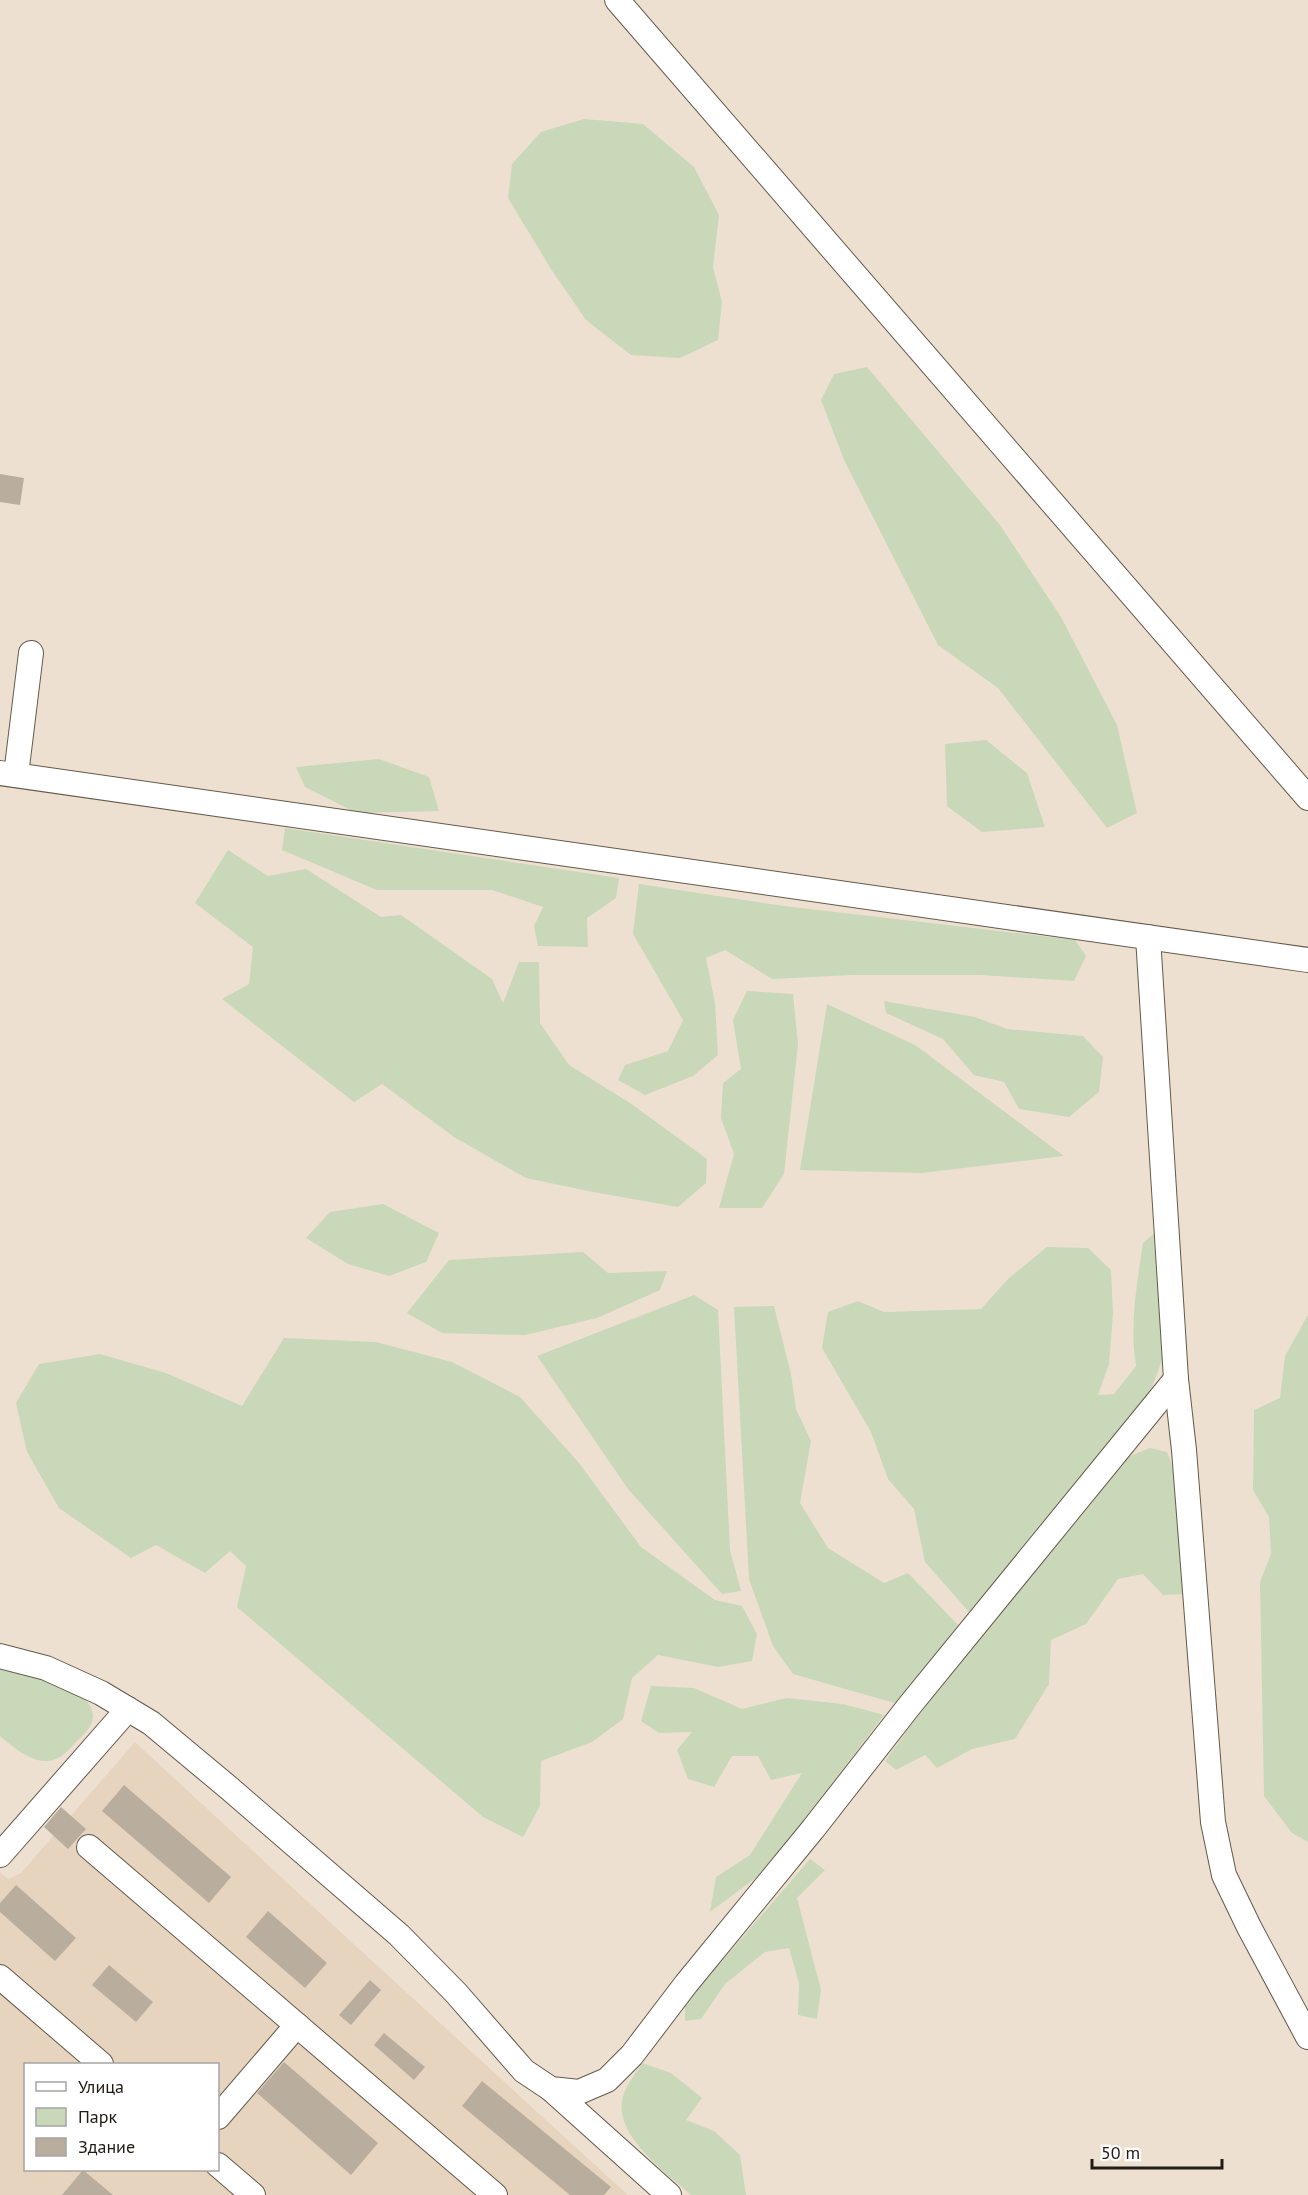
<svg xmlns="http://www.w3.org/2000/svg" width="1308" height="2195" viewBox="0 0 1308 2195" font-family="'PT Sans',sans-serif">
	<rect width="100%" height="100%" fill="#eee0d0"/>
	<path fill="#e6d4be" fill-rule="evenodd" d="M 135,1742 L 358,1948 L 628,2195 L 0,2195 L 0,1872 L 8,1879 L 21,1873 ZM 26,2064 L 218,2064 L 218,2170 L 26,2170 Z"/>
	<g fill="#c8d8b9">
		<path d="M 584,119 L 643,124 L 694,167 L 719,215 L 713,267 L 722,302 L 718,340 L 680,358 L 631,355 L 586,320 L 551,269 L 508,198 L 512,164 L 541,132 Z"/>
		<path d="M 867,367 L 1000,525 L 1061,617 L 1117,725 L 1137,813 L 1107,828 L 998,688 L 938,645 L 844,460 L 821,400 L 834,374 Z"/>
		<path d="M 986,740 L 1027,773 L 1045,827 L 982,832 L 947,806 L 945,744 Z"/>
		<path d="M 379,759 L 429,777 L 439,811 L 357,813 L 305,787 L 296,767 Z"/>
		<path d="M 285,828 L 619,878 L 616,898 L 587,918 L 588,947 L 538,946 L 534,926 L 543,907 L 492,890 L 377,890 L 282,850 Z"/>
		<path d="M 228,850 L 268,876 L 306,869 L 381,917 L 401,915 L 492,979 L 503,1003 L 519,962 L 539,962 L 540,1023 L 569,1065 L 630,1103 L 707,1159 L 706,1183 L 678,1207 L 593,1192 L 526,1178 L 454,1137 L 382,1084 L 354,1102 L 222,999 L 249,984 L 253,947 L 195,903 Z"/>
		<path d="M 639,884 L 784,906 L 1075,940 L 1086,956 L 1074,981 L 981,975 L 852,975 L 772,979 L 725,950 L 706,958 L 715,1003 L 718,1055 L 693,1076 L 645,1095 L 618,1080 L 625,1065 L 668,1051 L 683,1020 L 633,934 Z"/>
		<path d="M 747,991 L 793,994 L 798,1044 L 784,1174 L 762,1208 L 719,1208 L 734,1154 L 721,1118 L 723,1083 L 741,1069 L 733,1020 Z"/>
		<path d="M 884,1001 L 975,1017 L 1007,1029 L 1083,1036 L 1103,1057 L 1099,1092 L 1069,1117 L 1019,1109 L 1004,1082 L 974,1075 L 943,1039 L 886,1013 Z"/>
		<path d="M 827,1004 L 915,1045 L 1064,1156 L 922,1173 L 800,1170 Z"/>
		<path d="M 383,1204 L 439,1233 L 426,1262 L 389,1276 L 348,1264 L 306,1238 L 330,1212 Z"/>
		<path d="M 1156,1232 L 1166,1350 L 1150,1392 L 969,1612 L 925,1562 L 914,1509 L 888,1479 L 871,1432 L 822,1348 L 828,1312 L 858,1301 L 884,1312 L 981,1309 L 1008,1279 L 1047,1247 L 1088,1248 L 1111,1270 L 1113,1314 L 1109,1364 L 1098,1395 L 1114,1394 L 1136,1366 C 1129,1324 1137,1285 1143,1243 Z"/>
		<path d="M 583,1252 L 608,1273 L 667,1271 L 660,1290 L 597,1318 L 525,1335 L 442,1333 L 407,1313 L 449,1260 Z"/>
		<path d="M 694,1295 L 718,1310 L 730,1550 L 741,1591 L 722,1594 L 628,1489 L 537,1356 Z"/>
		<path d="M 774,1306 L 791,1374 L 796,1409 L 811,1441 L 800,1503 L 828,1548 L 884,1583 L 908,1573 L 958,1625 L 898,1704 L 793,1674 L 773,1646 L 749,1579 L 734,1307 Z"/>
		<path d="M 1308,1315 L 1308,1842 L 1292,1833 L 1264,1796 L 1260,1582 L 1271,1554 L 1269,1517 L 1253,1490 L 1254,1410 L 1280,1398 L 1285,1356 Z"/>
		<path d="M 284,1338 L 376,1342 L 452,1362 L 520,1397 L 579,1463 L 641,1547 L 715,1600 L 742,1606 L 757,1634 L 752,1661 L 718,1667 L 658,1655 L 632,1678 L 623,1719 L 592,1742 L 541,1761 L 540,1806 L 523,1837 L 483,1817 L 237,1607 L 246,1566 L 230,1551 L 205,1573 L 156,1545 L 131,1558 L 59,1508 L 27,1452 L 16,1403 L 39,1364 L 100,1354 L 166,1373 L 242,1406 Z"/>
		<path d="M 1150,1448 L 1167,1452 L 1176,1476 L 1186,1594 L 1163,1595 L 1143,1574 L 1118,1579 L 1086,1624 L 1051,1640 L 1049,1684 L 1015,1739 L 972,1749 L 937,1768 L 925,1755 L 896,1770 L 885,1761 L 920,1713 L 1130,1456 Z"/>
		<path d="M 0,1669 C 23,1673 94,1685 93,1717 C 92,1728 82,1736 75,1743 C 67,1752 58,1762 44,1761 C 28,1760 12,1746 0,1736 Z"/>
		<path d="M 651,1686 L 694,1688 L 742,1709 L 787,1698 L 843,1704 L 884,1715 L 804,1820 L 757,1877 L 710,1912 L 716,1877 L 750,1855 L 802,1773 L 771,1780 L 758,1756 L 732,1756 L 714,1787 L 688,1779 L 677,1750 L 692,1732 L 659,1733 L 641,1721 Z"/>
		<path d="M 810,1859 L 825,1870 L 797,1898 L 821,1990 L 817,2019 L 798,2015 L 799,1983 L 789,1948 L 765,1952 L 725,1984 L 701,2019 L 685,2021 L 685,2004 Z"/>
		<path d="M 642,2063 L 671,2073 L 702,2098 L 686,2120 L 714,2131 L 740,2155 L 746,2195 L 691,2195 C 666,2172 607,2132 625,2091 C 629,2082 637,2072 642,2063 Z"/>
	</g>
	<g fill="#b9ae9e">
		<path d="M 0,474 L 24,478 L 20,505 L 0,502 Z"/>
		<path d="M 124,1785 L 231,1877 L 209,1903 L 102,1811 Z"/>
		<path d="M 61,1807 L 86,1829 L 68,1849 L 44,1827 Z"/>
		<path d="M 16,1885 L 76,1938 L 55,1961 L 0,1912 L 0,1903 Z"/>
		<path d="M 268,1911 L 327,1963 L 305,1988 L 246,1937 Z"/>
		<path d="M 109,1965 L 153,2002 L 136,2022 L 92,1985 Z"/>
		<path d="M 370,1980 L 381,1990 L 351,2025 L 339,2015 Z"/>
		<path d="M 384,2033 L 425,2067 L 414,2080 L 374,2045 Z"/>
		<path d="M 284,2062 L 378,2143 L 351,2175 L 257,2093 Z"/>
		<path d="M 482,2081 L 611,2187 L 604,2195 L 570,2195 L 462,2106 Z"/>
		<path d="M 83,2170 L 113,2195 L 62,2195 Z"/>
	</g>
	<g fill="none" stroke-linecap="round" stroke-linejoin="round">
		<defs>
			<g id="minor">
				<path d="M 617,0 L 1308,798"/>
				<path d="M 0,773 L 1308,960"/>
				<path d="M 16,775 L 31,653"/>
				<path d="M 1148,937 L 1176,1379 L 1184,1450 L 1213,1822 L 1224,1875 L 1249,1927 L 1308,2037"/>
				<path d="M 0,1656 L 46,1668 L 101,1693 L 151,1723 L 229,1788 L 399,1935 L 456,1993 L 524,2071 L 551,2089 L 579,2092 L 607,2080 L 632,2055 L 686,1984 L 813,1829 L 910,1705 L 1176,1379"/>
				<path d="M 89,1847 L 495,2195"/>
				<path d="M 0,1855 L 128,1709"/>
				<path d="M 0,1977 L 101,2064"/>
				<path d="M 551,2089 L 669,2195"/>
				<path d="M 218,2117 L 297,2025"/>
				<path d="M 218,2165 L 253,2195"/>
			</g>
		</defs>
		<use href="#minor" stroke="#64594b" stroke-width="26"/>
		<use href="#minor" stroke="#fff" stroke-width="24"/>
	</g>
	<rect x="24" y="2063" width="195" height="108" fill="#ffffff" stroke="#a6a4a1" stroke-width="1.5"/>
	<rect x="36" y="2082" width="30" height="9" fill="#ffffff" stroke="#a6a4a1" stroke-width="1.5"/>
	<text x="78" y="2093" font-size="18" fill="#201b15">Улица</text>
	<rect x="36" y="2108" width="30" height="18" fill="#c8d8b9" stroke="#a6a4a1" stroke-width="1.5"/>
	<text x="78" y="2123" font-size="18" fill="#201b15">Парк</text>
	<rect x="36" y="2138" width="30" height="18" fill="#b9ae9e" stroke="#a6a4a1" stroke-width="1.5"/>
	<text x="78" y="2153" font-size="18" fill="#201b15">Здание</text>
	<path d="M1092 2159v9h130v-9" fill="none" stroke="#201b15" stroke-width="3"/>
	<text x="1101" y="2159" font-size="18" fill="#201b15" stroke="#ffffff" stroke-width="4.5" paint-order="stroke">50 m</text>
</svg>
